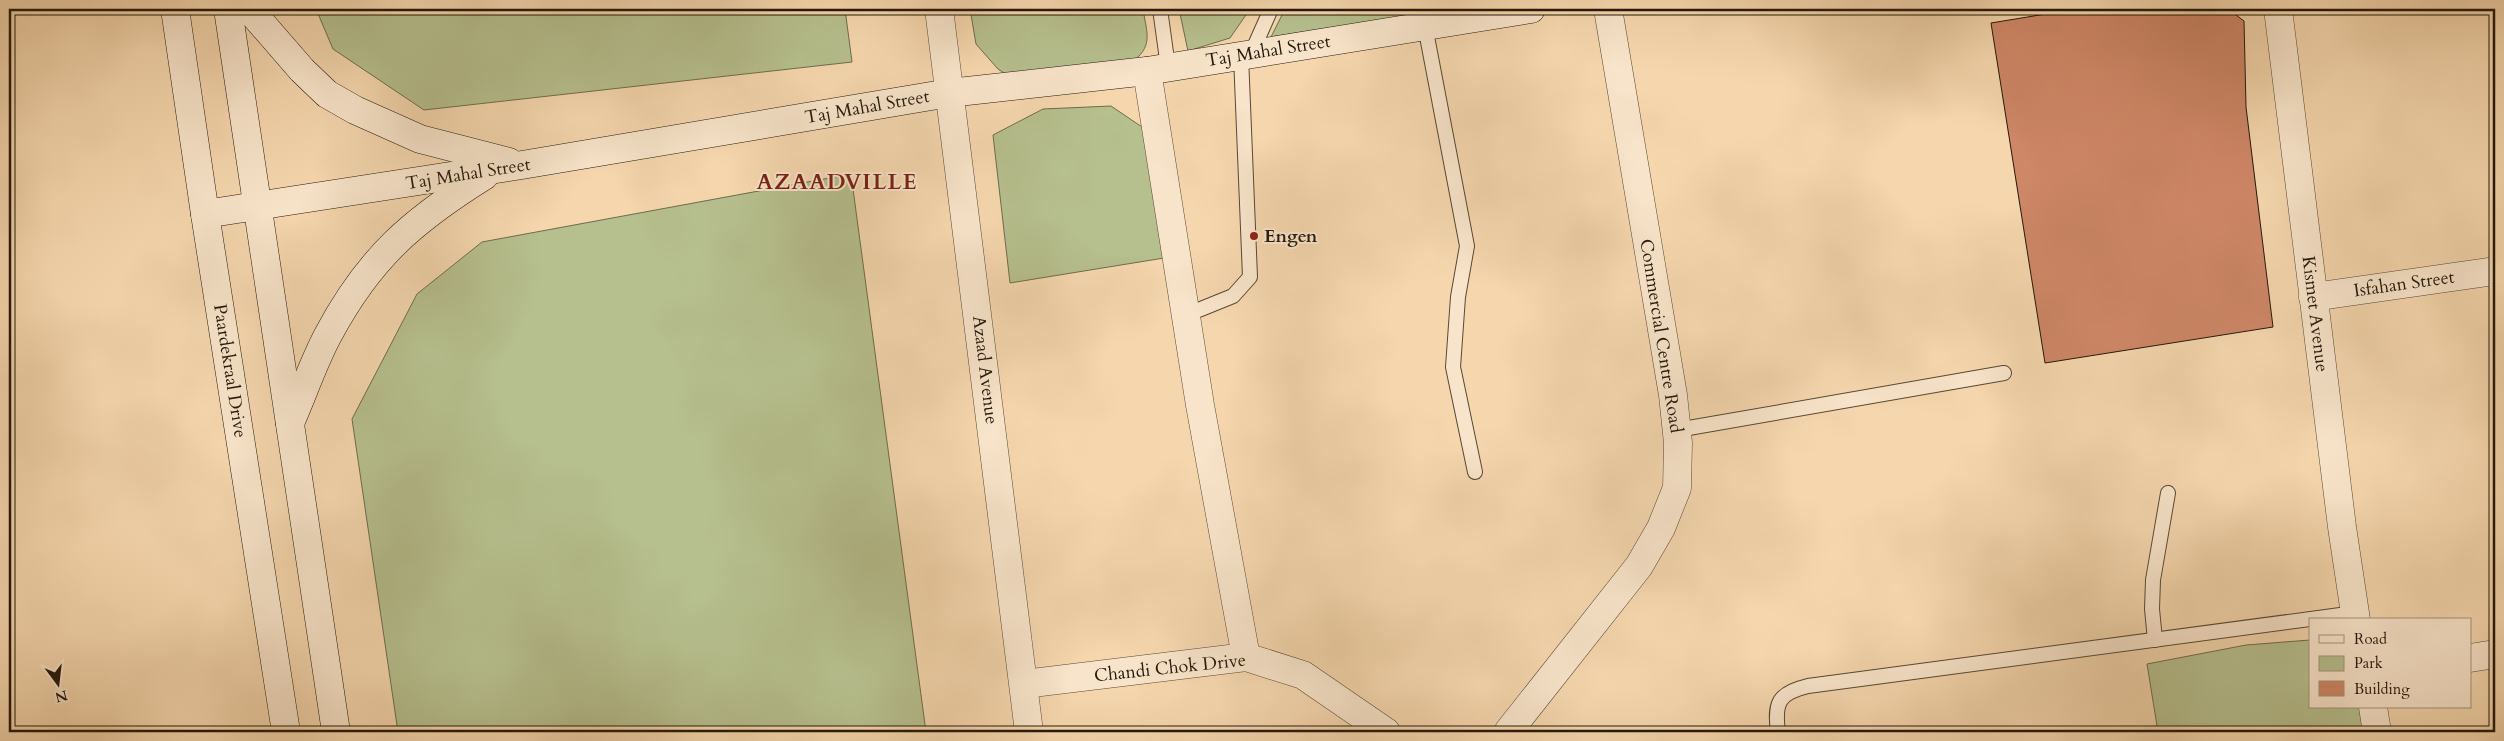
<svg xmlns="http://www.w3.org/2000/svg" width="2504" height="741" viewBox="0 0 2504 741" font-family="Cardo,serif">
	<rect width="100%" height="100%" fill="#f5d6ad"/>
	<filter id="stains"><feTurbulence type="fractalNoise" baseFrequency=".004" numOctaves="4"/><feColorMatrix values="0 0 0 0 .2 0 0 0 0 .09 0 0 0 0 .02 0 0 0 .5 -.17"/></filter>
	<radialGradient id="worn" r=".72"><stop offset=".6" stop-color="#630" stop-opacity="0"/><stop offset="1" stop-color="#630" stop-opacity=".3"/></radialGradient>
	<g fill="#b6bf8e" stroke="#6d6c4c">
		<path d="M 316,9 L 845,9 L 852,62 L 424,110 L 333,49 Z"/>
		<path d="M 970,9 L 1143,9 C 1147,35 1154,46 1130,64 L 1010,77 L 998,69 L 976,44 Z"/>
		<path d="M 1179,9 L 1250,9 L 1230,38 L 1188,51 Z"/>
		<path d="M 1285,9 L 1451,9 L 1271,37 Z"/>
		<path d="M 1111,106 L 1145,129 L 1164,258 L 1010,283 L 993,135 L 1043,109 Z"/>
		<path d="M 851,174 L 926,732 L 398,732 L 352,419 L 417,294 L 482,242 Z"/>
		<path d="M 2310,640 L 2310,707 L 2365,707 L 2370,732 L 2158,732 L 2147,664 L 2246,645 Z"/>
	</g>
	<path fill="#ce8767" stroke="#24180b" d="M 2076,9 L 2228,9 L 2244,21 L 2246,107 L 2273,327 L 2045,363 L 1991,23 Z"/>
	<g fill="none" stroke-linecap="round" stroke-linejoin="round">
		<defs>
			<g id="lane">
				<path d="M 1160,9 L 1168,67"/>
				<path d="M 1425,26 L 1467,246 L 1458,297 L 1453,367 L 1475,472"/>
				<path d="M 1251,54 L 1271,9"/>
				<path d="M 1186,315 L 1233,296 L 1250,277 L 1241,56"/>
				<path d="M 1677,430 L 2004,373"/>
				<path d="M 2155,640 L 2152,609 L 2153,580 L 2168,493"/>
				<path d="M 1778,732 C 1774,702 1779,693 1808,686 L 2355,613"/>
			</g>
			<g id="street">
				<path d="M 939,9 L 1029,732"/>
				<path d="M 2278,9 L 2342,527 L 2356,620"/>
				<path d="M 1147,71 L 1200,405 L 1246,657"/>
				<path d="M 2313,297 L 2495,271"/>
				<path d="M 2470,658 L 2495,654"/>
				<path d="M 1024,684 L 1246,657 L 1303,675 L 1386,732"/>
				<path d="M 2373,707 L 2377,732"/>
				<path d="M 1508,732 L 1639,566 L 1661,528 L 1677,488 L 1678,443 L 1673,395 L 1608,9"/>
			</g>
			<g id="secondary">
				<path d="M 175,9 L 205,214 L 286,732"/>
				<path d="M 228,9 L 336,732"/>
				<path d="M 249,9 L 302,70 L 327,94 L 355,110 L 420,139 L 509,162"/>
				<path d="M 205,214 L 522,165 L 949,93 L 1147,71 L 1531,9"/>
				<path d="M 290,423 C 303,394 313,363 328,335 C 369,258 412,221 484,176"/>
			</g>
		</defs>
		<use href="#lane" stroke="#584834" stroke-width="16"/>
		<use href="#street" stroke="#584834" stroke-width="29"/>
		<use href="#secondary" stroke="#24180b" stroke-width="29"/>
		<use href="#lane" stroke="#f8e4ca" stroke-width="14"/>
		<use href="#street" stroke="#f8e4ca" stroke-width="28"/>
		<use href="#secondary" stroke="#f8e4ca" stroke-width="28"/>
	</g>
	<circle fill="#8f2418" stroke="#f8e4ca" stroke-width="2" cx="1254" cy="236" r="5"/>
	<g text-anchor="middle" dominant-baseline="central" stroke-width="4" stroke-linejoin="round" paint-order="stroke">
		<g font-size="18" fill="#24180b" stroke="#f8e4ca">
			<text transform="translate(1268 51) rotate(-9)">Taj Mahal Street</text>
			<text transform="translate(867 107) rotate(-10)">Taj Mahal Street</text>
			<text transform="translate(468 174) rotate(-9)">Taj Mahal Street</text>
			<text transform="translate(2404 284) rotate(-8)">Isfahan Street</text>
			<text transform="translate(2315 314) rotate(83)">Kismet Avenue</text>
			<text transform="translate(1661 336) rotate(81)">Commercial Centre Road</text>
			<text transform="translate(985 370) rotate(83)">Azaad Avenue</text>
			<text transform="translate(230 371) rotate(81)">Paardekraal Drive</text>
			<text transform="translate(1170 668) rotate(-6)">Chandi Chok Drive</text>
		</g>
		<g font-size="18" font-weight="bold" fill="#24180b" stroke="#f8e4ca" text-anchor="start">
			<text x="1264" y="236">Engen</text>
		</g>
		<g font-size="22" font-weight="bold" letter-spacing="1" fill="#7a1f14" stroke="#f8e4ca">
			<text x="837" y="182">AZAADVILLE</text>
		</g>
	</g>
	<rect width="2504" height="741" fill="none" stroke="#f5d6ad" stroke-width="30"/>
	<rect x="10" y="10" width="2484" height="721" fill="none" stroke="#24180b" stroke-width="2.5"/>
	<rect x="15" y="15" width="2474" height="711" fill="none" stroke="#24180b"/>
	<rect x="2309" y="618" width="162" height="90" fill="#f8e4ca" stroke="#a3927e"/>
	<rect x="2319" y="635" width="25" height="8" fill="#f8e4ca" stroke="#a3927e"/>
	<text x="2354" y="644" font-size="15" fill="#24180b">Road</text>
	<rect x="2319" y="656" width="25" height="15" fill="#b6bf8e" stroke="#a3927e"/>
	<text x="2354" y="668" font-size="15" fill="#24180b">Park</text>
	<rect x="2319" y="681" width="25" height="15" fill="#ce8767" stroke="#a3927e"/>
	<text x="2354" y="694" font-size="15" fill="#24180b">Building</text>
	<g transform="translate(58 684) rotate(165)" stroke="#f8e4ca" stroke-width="4" paint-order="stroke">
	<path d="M0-4L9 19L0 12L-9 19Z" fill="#24180b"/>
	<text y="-8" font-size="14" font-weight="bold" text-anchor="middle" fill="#24180b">N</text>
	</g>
	<rect width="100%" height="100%" filter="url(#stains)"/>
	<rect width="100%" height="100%" fill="url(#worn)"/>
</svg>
